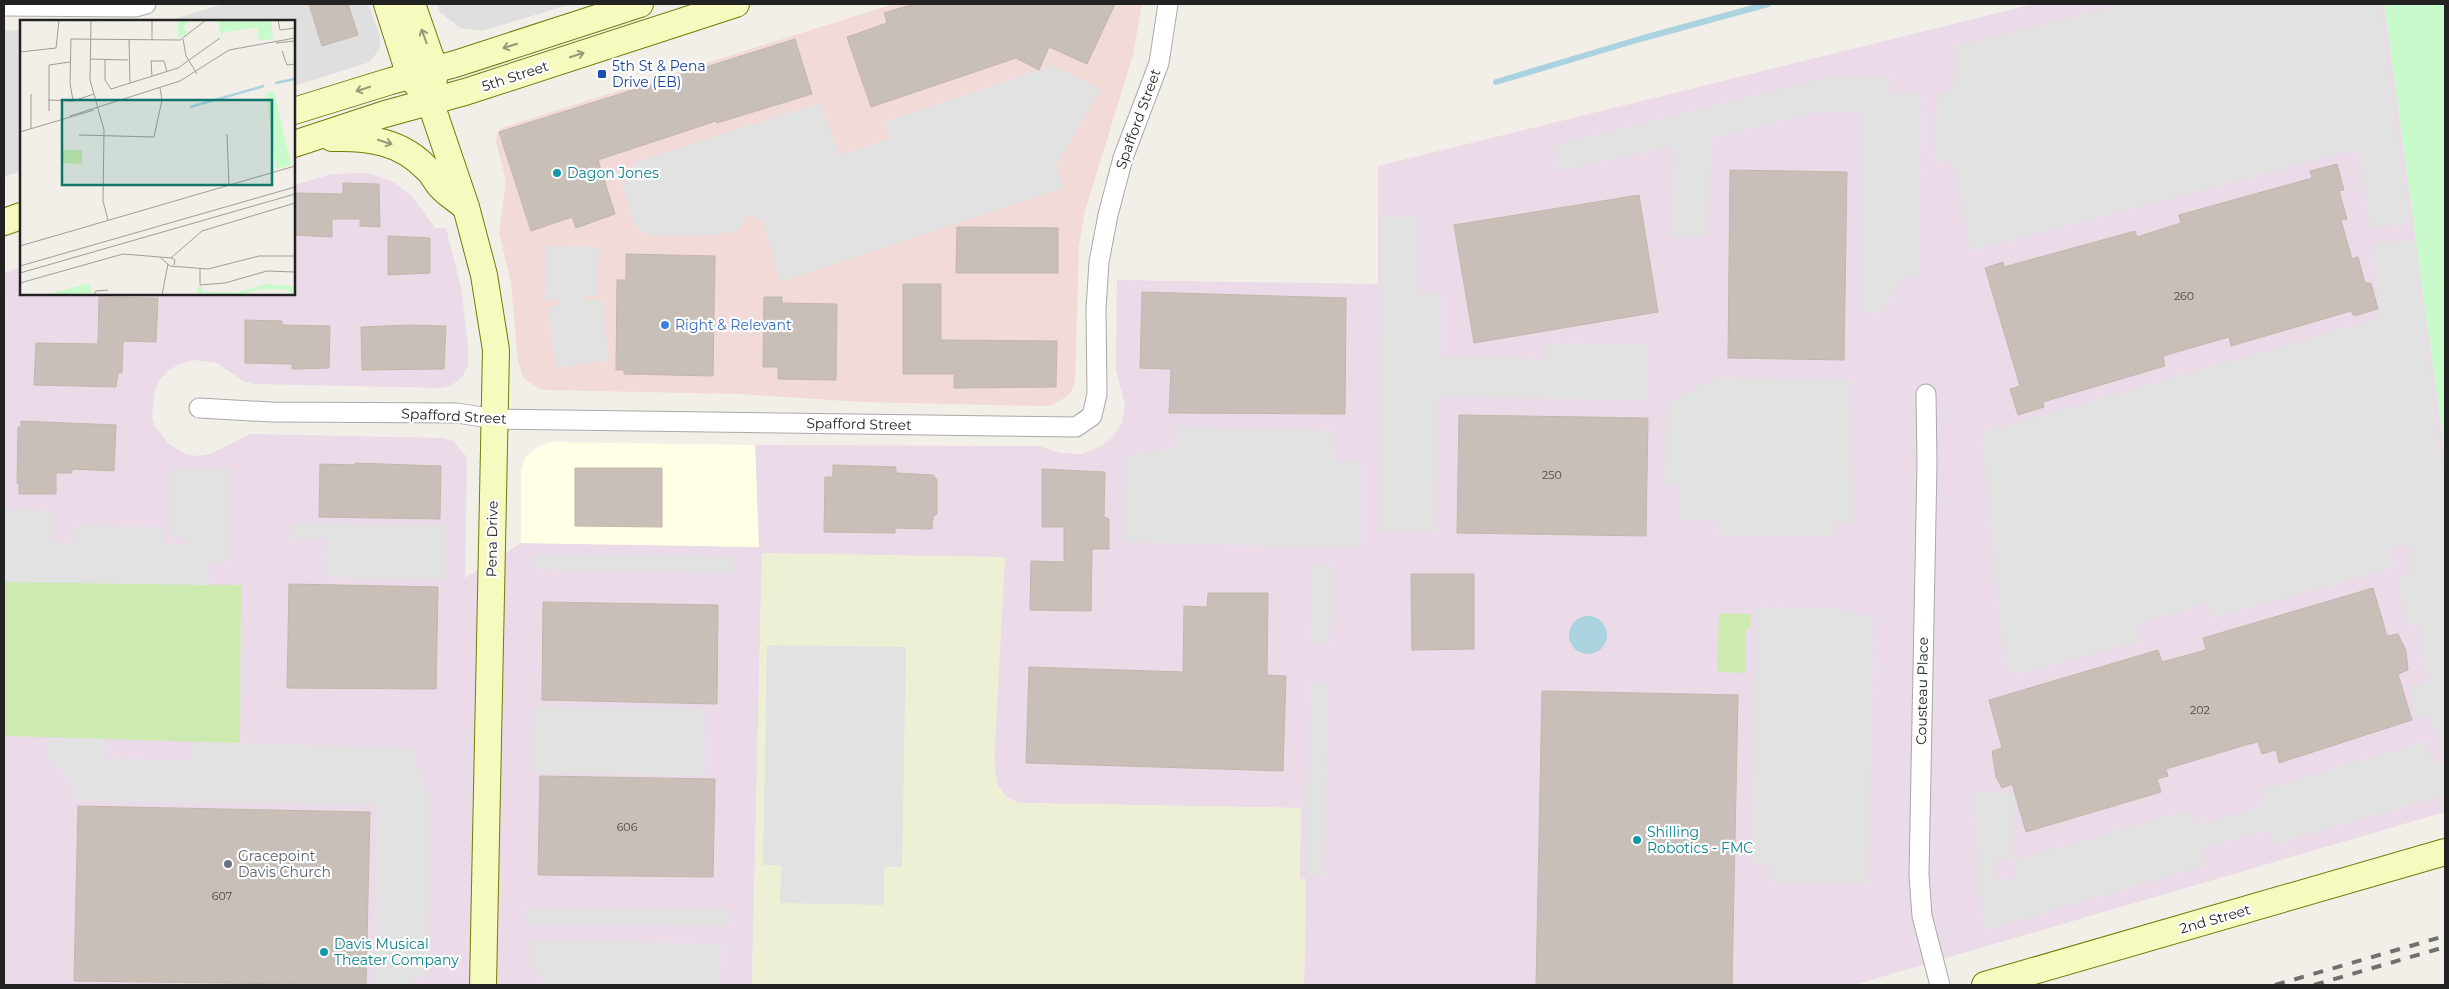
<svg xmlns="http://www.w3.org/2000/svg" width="2449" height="989" viewBox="0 0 2449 989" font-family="Montserrat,sans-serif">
	<rect width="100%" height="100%" fill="#f2efe9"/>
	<g fill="#e0dfdf">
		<path d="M 224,4 L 368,4 L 380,35 L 380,48 L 370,62 L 294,86 L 294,21 L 167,21 Z"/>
		<path d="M 437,4 L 572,4 L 481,31 L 460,28 L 440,12 Z"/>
		<path d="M 4,30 L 21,31 L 21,171 L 4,177 Z"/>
		<path d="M 6,272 L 4,414 L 4,273 Z"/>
	</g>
	<path fill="#f2dad9" d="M 893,4 L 1142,4 L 1133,55 L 1085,211 L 1079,246 L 1075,381 L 1071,392 L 1066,397 L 1053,405 L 1044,406 L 862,402 L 739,394 L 542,390 L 524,379 L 518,362 L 511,283 L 499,233 L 506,181 L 496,142 L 497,133 L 501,128 Z"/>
	<path fill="#ebdbe8" d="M 2034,4 L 2384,4 L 2445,456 L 2445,812 L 1854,985 L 1304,985 L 1306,880 L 1300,879 L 1300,808 L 1019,803 L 1006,797 L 997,784 L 994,763 L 762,554 L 752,985 L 4,985 L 4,414 L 6,272 L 21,267 L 21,294 L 294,294 L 294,185 L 332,174 L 368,173 L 394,182 L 412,196 L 435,228 L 446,228 L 461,287 L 468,346 L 468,365 L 463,376 L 451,386 L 442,388 L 253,384 L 243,381 L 217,363 L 194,360 L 180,364 L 169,370 L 160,379 L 155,389 L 152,415 L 154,425 L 168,443 L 185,454 L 197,456 L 209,454 L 223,448 L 250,434 L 443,438 L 453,441 L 466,456 L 467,464 L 465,578 L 521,543 L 758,547 L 755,445 L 1039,446 L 1061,453 L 1081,454 L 1100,447 L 1113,437 L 1122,423 L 1125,405 L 1116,370 L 1117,280 L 1378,284 L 1378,166 Z"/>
	<path fill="#ffffe5" d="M 552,442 L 755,445 L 759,547 L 521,543 L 521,471 L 526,456 L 538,447 Z"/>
	<path fill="#eef0d5" d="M 762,553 L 1005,557 L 994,763 L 997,784 L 1006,797 L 1019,803 L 1301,808 L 1300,879 L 1306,879 L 1304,985 L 752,985 Z"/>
	<g fill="#cdebb0">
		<path d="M 4,582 L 241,585 L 240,743 L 4,736 Z"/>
		<path d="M 1719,613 L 1751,614 L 1750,629 L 1746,630 L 1745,673 L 1717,672 Z"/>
	</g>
	<path fill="#c8facc" d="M 2384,4 L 2445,4 L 2445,456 Z"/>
	<g fill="#e2e2e2">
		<path d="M 2126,4 L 2380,4 L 2410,223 L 2371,228 L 2358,149 L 1971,251 L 1953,162 L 1935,161 L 1938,93 L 1954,90 L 1956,46 Z"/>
		<path d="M 1052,65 L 1101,89 L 1056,165 L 1063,188 L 780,282 L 763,221 L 747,214 L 739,230 L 714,235 L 649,236 L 635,225 L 622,183 L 637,177 L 633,163 L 820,103 L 839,155 L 891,138 L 885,122 Z"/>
		<path d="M 1835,76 L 1891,76 L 1890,94 L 1921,94 L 1920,278 L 1904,277 L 1881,313 L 1861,312 L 1861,113 L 1824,111 L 1712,138 L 1707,237 L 1672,236 L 1674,146 L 1560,171 L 1554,145 Z"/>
		<path d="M 1381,217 L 1418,217 L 1418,293 L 1441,294 L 1441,357 L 1546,359 L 1547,343 L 1648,344 L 1647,400 L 1438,397 L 1436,532 L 1379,531 Z"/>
		<path d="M 2415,241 L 2445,494 L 2445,744 L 2429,717 L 2414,718 L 2410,685 L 2425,683 L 2429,678 L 2428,671 L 2424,671 L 2420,625 L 2405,625 L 2399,577 L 2412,574 L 2411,545 L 2389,549 L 2394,568 L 2212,618 L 2207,603 L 2138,624 L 2141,641 L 2011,676 L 2003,648 L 1982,433 L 2380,318 L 2373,242 Z"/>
		<path d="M 546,246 L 599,247 L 597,295 L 584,295 L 585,301 L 602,300 L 609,360 L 556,368 L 548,307 L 562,305 L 562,300 L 545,300 Z"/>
		<path d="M 1717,377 L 1850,380 L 1854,523 L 1835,521 L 1836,536 L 1719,535 L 1717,521 L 1680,519 L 1681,486 L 1665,485 L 1667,403 Z"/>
		<path d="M 1178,427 L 1334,431 L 1335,461 L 1361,462 L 1361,548 L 1123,542 L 1125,458 L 1177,446 Z"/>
		<path d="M 171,468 L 229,468 L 227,563 L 210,563 L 209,585 L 4,582 L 4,509 L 51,511 L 51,542 L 75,543 L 75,526 L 163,527 L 163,542 L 165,544 L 185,545 L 187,543 L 186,538 L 170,538 Z"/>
		<path d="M 291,523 L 445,525 L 446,580 L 326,577 L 327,539 L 291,538 Z"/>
		<path d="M 533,555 L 734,556 L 733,573 L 533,569 Z"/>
		<path d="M 1313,564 L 1332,564 L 1330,643 L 1311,643 Z"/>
		<path d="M 1756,607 L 1829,608 L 1874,617 L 1868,883 L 1770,882 L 1770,863 L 1752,863 Z"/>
		<path d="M 767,645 L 906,647 L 902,867 L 884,867 L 884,905 L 780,903 L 781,865 L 763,865 Z"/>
		<path d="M 1311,683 L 1328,683 L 1324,875 L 1306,875 Z"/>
		<path d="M 533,706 L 706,708 L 705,776 L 531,773 Z"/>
		<path d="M 49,737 L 105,739 L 105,758 L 192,761 L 193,742 L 414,748 L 415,762 L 430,795 L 428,977 L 413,978 L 412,985 L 374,985 L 377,805 L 73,801 L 73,783 L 48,758 Z"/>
		<path d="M 2426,741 L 2430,757 L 2445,767 L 2445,795 L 2274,844 L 2270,830 L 2202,848 L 2206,865 L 1986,930 L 1982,915 L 1973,792 L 2015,793 L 2012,859 L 1996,859 L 1995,876 L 2005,881 L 2019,875 L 2015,860 L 2190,810 L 2196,826 L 2265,805 L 2262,790 Z"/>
		<path d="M 525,908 L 728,909 L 729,926 L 525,925 Z"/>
		<path d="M 531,940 L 721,944 L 720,983 L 738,985 L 548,985 L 530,963 Z"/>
	</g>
	<circle fill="#aad3df" cx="1588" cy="635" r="19"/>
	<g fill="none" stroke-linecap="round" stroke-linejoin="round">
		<path stroke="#aad3df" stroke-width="6" d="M 1496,82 L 1640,39 L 1768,4"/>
	</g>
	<g fill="#c7bfb8" stroke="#c4b6ab">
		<path d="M 309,4 L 348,4 L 358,35 L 322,46 Z"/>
		<path d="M 914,4 L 1115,4 L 1087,64 L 1049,47 L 1039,70 L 1016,58 L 871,107 L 847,37 L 887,23 L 884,13 Z"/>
		<path d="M 795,39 L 812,94 L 717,123 L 716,121 L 598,160 L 615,214 L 576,228 L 572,217 L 531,231 L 499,132 Z"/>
		<path d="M 2337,164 L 2344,190 L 2339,191 L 2347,219 L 2341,220 L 2352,259 L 2358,257 L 2365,283 L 2371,283 L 2378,309 L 2354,316 L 2351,311 L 2231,346 L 2229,337 L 2163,356 L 2165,366 L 2043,402 L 2044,407 L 2018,415 L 2010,389 L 2020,386 L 1985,268 L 2003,262 L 2004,267 L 2135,231 L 2137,237 L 2181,223 L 2179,215 L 2312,178 L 2310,171 Z"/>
		<path d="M 1730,170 L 1847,172 L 1844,360 L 1728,358 Z"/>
		<path d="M 343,183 L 379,184 L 380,227 L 360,226 L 360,219 L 332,219 L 332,237 L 294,235 L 296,193 L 343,194 Z"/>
		<path d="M 1639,195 L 1658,312 L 1474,343 L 1454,225 Z"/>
		<path d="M 957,227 L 1058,228 L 1058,273 L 956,273 Z"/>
		<path d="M 388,236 L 430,238 L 430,273 L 388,275 Z"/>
		<path d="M 626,254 L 715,256 L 713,376 L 624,374 L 624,370 L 616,370 L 617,280 L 626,280 Z"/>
		<path d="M 903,284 L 941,284 L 941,340 L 1057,341 L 1056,387 L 954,388 L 954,374 L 903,374 Z"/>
		<path d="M 1142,292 L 1346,298 L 1345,414 L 1169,413 L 1171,369 L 1140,368 Z"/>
		<path d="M 99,297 L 158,298 L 156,342 L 123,341 L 122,373 L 118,373 L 116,387 L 34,385 L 36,343 L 98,344 Z"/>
		<path d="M 764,297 L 782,297 L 782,303 L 837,304 L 836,380 L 778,379 L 778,367 L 763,367 Z"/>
		<path d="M 245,320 L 282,321 L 282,325 L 330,326 L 329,368 L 292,369 L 292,364 L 245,363 Z"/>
		<path d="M 409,325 L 446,326 L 444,369 L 362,370 L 361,327 Z"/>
		<path d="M 1459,415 L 1648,418 L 1646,536 L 1457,533 Z"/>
		<path d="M 21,421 L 116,425 L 114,471 L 72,469 L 72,473 L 56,473 L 56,494 L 19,494 L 19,483 L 17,483 L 18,427 L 21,427 Z"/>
		<path d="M 355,463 L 441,466 L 440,519 L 319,517 L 320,464 L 355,465 Z"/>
		<path d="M 833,465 L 896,467 L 896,473 L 933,475 L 937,480 L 937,514 L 933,517 L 932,529 L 895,528 L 895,533 L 824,532 L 825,477 L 833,477 Z"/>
		<path d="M 575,468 L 662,468 L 662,527 L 575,526 Z"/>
		<path d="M 1042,469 L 1105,472 L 1104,517 L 1109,519 L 1109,549 L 1092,549 L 1091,611 L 1030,610 L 1031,561 L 1064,562 L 1064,527 L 1042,527 Z"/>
		<path d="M 1411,574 L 1474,574 L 1474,649 L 1412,650 Z"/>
		<path d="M 289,584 L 438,587 L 436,689 L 287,688 Z"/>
		<path d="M 2373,588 L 2387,636 L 2398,634 L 2406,651 L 2408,670 L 2398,674 L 2412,720 L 2279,763 L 2276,750 L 2262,754 L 2258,742 L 2249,744 L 2166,769 L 2168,776 L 2157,779 L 2161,792 L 2026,832 L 2012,784 L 2002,788 L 1996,777 L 1992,751 L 2002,748 L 1989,700 L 2158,650 L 2162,662 L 2206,650 L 2203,638 Z"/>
		<path d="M 1208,593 L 1268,593 L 1267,675 L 1286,676 L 1283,771 L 1026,763 L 1029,667 L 1183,672 L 1184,606 L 1207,607 Z"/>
		<path d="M 543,602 L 718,605 L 717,704 L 542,700 Z"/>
		<path d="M 1542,691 L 1738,695 L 1732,985 L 1536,985 Z"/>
		<path d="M 540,776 L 715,779 L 713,877 L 538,875 Z"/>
		<path d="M 78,806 L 370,812 L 366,985 L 74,981 Z"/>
	</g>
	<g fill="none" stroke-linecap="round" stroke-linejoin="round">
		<defs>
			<g id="street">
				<path d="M 4,6 L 135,7 L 146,4"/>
				<path d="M 1926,394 L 1927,464 L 1919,875 L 1922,916 L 1940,985"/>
				<path d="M 199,408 L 271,412 L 457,413 L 495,419 L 1076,427 L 1092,416 L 1097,394 L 1096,309 L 1099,262 L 1108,215 L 1123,158 L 1159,63 L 1168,4"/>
			</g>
			<g id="secondary">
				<path d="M 387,4 L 410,76 L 430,101 L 466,207 L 484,275 L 496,350 L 483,985"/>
				<path d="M 412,4 L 435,70 L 433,86"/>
				<path d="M 294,111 L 391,81 L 455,64 L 640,4"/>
				<path d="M 332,138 C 368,137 401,141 427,169 C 433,174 436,182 441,187 C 448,195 458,200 465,207"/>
				<path d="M 294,144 L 385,114 L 465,92 L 736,4"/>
				<path d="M 4,222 L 21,216"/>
				<path d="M 1985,985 L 2445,852"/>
			</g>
		</defs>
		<use href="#street" stroke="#a9a9a9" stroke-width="21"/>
		<use href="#secondary" stroke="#707d05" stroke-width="28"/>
		<use href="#street" stroke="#fff" stroke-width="19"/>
		<use href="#secondary" stroke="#f7fabf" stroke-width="26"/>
		<g stroke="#707070" stroke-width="4" stroke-dasharray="10 10" stroke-linecap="butt">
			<path d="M 2275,985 L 2445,936"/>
			<path d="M 2314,985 L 2445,947"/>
		</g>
	</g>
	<defs><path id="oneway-shaft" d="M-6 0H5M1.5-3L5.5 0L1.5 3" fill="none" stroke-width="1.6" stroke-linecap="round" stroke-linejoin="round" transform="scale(1.25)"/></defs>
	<g stroke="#979978">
		<use href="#oneway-shaft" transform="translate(424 36) rotate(-110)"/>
		<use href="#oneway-shaft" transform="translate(510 46) rotate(162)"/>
		<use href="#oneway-shaft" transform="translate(577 55) rotate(-18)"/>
		<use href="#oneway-shaft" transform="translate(363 89) rotate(162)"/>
		<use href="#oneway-shaft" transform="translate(385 142) rotate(18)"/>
	</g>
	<rect fill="#1a4fb4" stroke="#fff" stroke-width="2" x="597" y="69" width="10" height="10" rx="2.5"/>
	<g fill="#0f9aa8" stroke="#fff" stroke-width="2">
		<circle cx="557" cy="173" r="5"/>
		<circle cx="1637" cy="840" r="5"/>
		<circle cx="324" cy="952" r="5"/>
	</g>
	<circle fill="#3f7fe0" stroke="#fff" stroke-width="2" cx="665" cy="325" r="5"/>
	<circle fill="#6b7280" stroke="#fff" stroke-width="2" cx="228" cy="864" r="5"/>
	<g text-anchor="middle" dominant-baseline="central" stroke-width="4.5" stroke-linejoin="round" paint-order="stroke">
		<g font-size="11" fill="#4b4948">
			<text x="2184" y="296">260</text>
			<text x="1552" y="475">250</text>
			<text x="2200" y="710">202</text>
			<text x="627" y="827">606</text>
			<text x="222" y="896">607</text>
		</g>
		<g font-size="14" fill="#164399" stroke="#fff" text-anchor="start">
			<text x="612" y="66">5th St &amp; Pena<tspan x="612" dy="16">Drive (EB)</tspan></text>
		</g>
		<g font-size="14" fill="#222" stroke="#fff">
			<text transform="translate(515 76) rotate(-18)">5th Street</text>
			<text transform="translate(1138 119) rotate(-70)">Spafford Street</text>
			<text transform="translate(454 416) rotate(3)">Spafford Street</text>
			<text transform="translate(859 424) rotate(1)">Spafford Street</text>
			<text transform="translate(492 539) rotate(-89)">Pena Drive</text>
			<text transform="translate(1922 691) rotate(-89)">Cousteau Place</text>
			<text transform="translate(2215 919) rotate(-16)">2nd Street</text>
		</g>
		<g font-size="14" fill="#0d838f" stroke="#fff" text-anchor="start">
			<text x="567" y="173">Dagon Jones</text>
			<text x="1647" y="832">Shilling<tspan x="1647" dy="16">Robotics - FMC</tspan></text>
			<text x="334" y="944">Davis Musical<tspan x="334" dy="16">Theater Company</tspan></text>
		</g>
		<g font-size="14" fill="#366cbe" stroke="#fff" text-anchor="start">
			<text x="675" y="325">Right &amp; Relevant</text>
		</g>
		<g font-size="14" fill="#5b616d" stroke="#fff" text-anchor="start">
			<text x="238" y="856">Gracepoint<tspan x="238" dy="16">Davis Church</tspan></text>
		</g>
	</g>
	<g transform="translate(20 20)">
		<rect width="275" height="275" fill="#f2efe9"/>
		<path d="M 42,130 L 62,130 L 62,144 L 42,143 Z" fill="#cdebb0"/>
		<path d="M 158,0 L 169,2 L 163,7 L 168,13 L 158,18 ZM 197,0 L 251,0 L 253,19 L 239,21 L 237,8 L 203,12 L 202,17 ZM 254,71 L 271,145 L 256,149 L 246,73 ZM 70,263 L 72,273 L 26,275 ZM 245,264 L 275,266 L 275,269 L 272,275 L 266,269 L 240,269 L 222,275 L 177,273 L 177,267 L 182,267 L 183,272 L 216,273 Z" fill="#c8facc"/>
		<path fill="none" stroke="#aad3df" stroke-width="2.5" d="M 255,63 L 275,59M 170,87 L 244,66"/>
		<path fill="none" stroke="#9f9d99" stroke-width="1" d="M 71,0 L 70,60 L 84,110 L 83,181 L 88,200M 258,0 L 260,10 L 275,8M 163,19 L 166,36 L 177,54M 109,20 L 110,63M 132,20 L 132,0M 256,23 L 274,21M 262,31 L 267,45 L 275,44M 0,32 L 36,28 L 39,0M 70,39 L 108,40M 85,40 L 85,60 L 91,69 L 158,48 L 200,18M 132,56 L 131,41 L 144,41 L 147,52M 11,74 L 11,109M 28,80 L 53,81 L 74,74M 53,81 L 50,63 L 51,19 L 160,20 L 186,0M 29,91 L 29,45 L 50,42M 50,96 L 160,61 L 209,30 L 275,18M 0,112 L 74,90M 207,114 L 209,166M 59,115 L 134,117 L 142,80 L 140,68M 0,226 L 275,146M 141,238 L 150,246 L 188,249 L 239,236 L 275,236M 151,238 L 182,211 L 275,183M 0,246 L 275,167M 180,249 L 180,265 L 205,263 L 247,251 L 275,252M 0,253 L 275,174M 0,263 L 103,234 L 152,238 L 155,240 L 154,245M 74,275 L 76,271 L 88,270M 142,275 L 148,244"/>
		<path fill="#0f766e" fill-opacity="0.15" stroke="#0f766e" stroke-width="2.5" d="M 42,80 L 252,80 L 252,165 L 42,165 Z"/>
		<rect width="275" height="275" fill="none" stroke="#222" stroke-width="2.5"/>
	</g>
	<rect width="2449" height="989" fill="none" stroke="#222222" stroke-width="10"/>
</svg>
